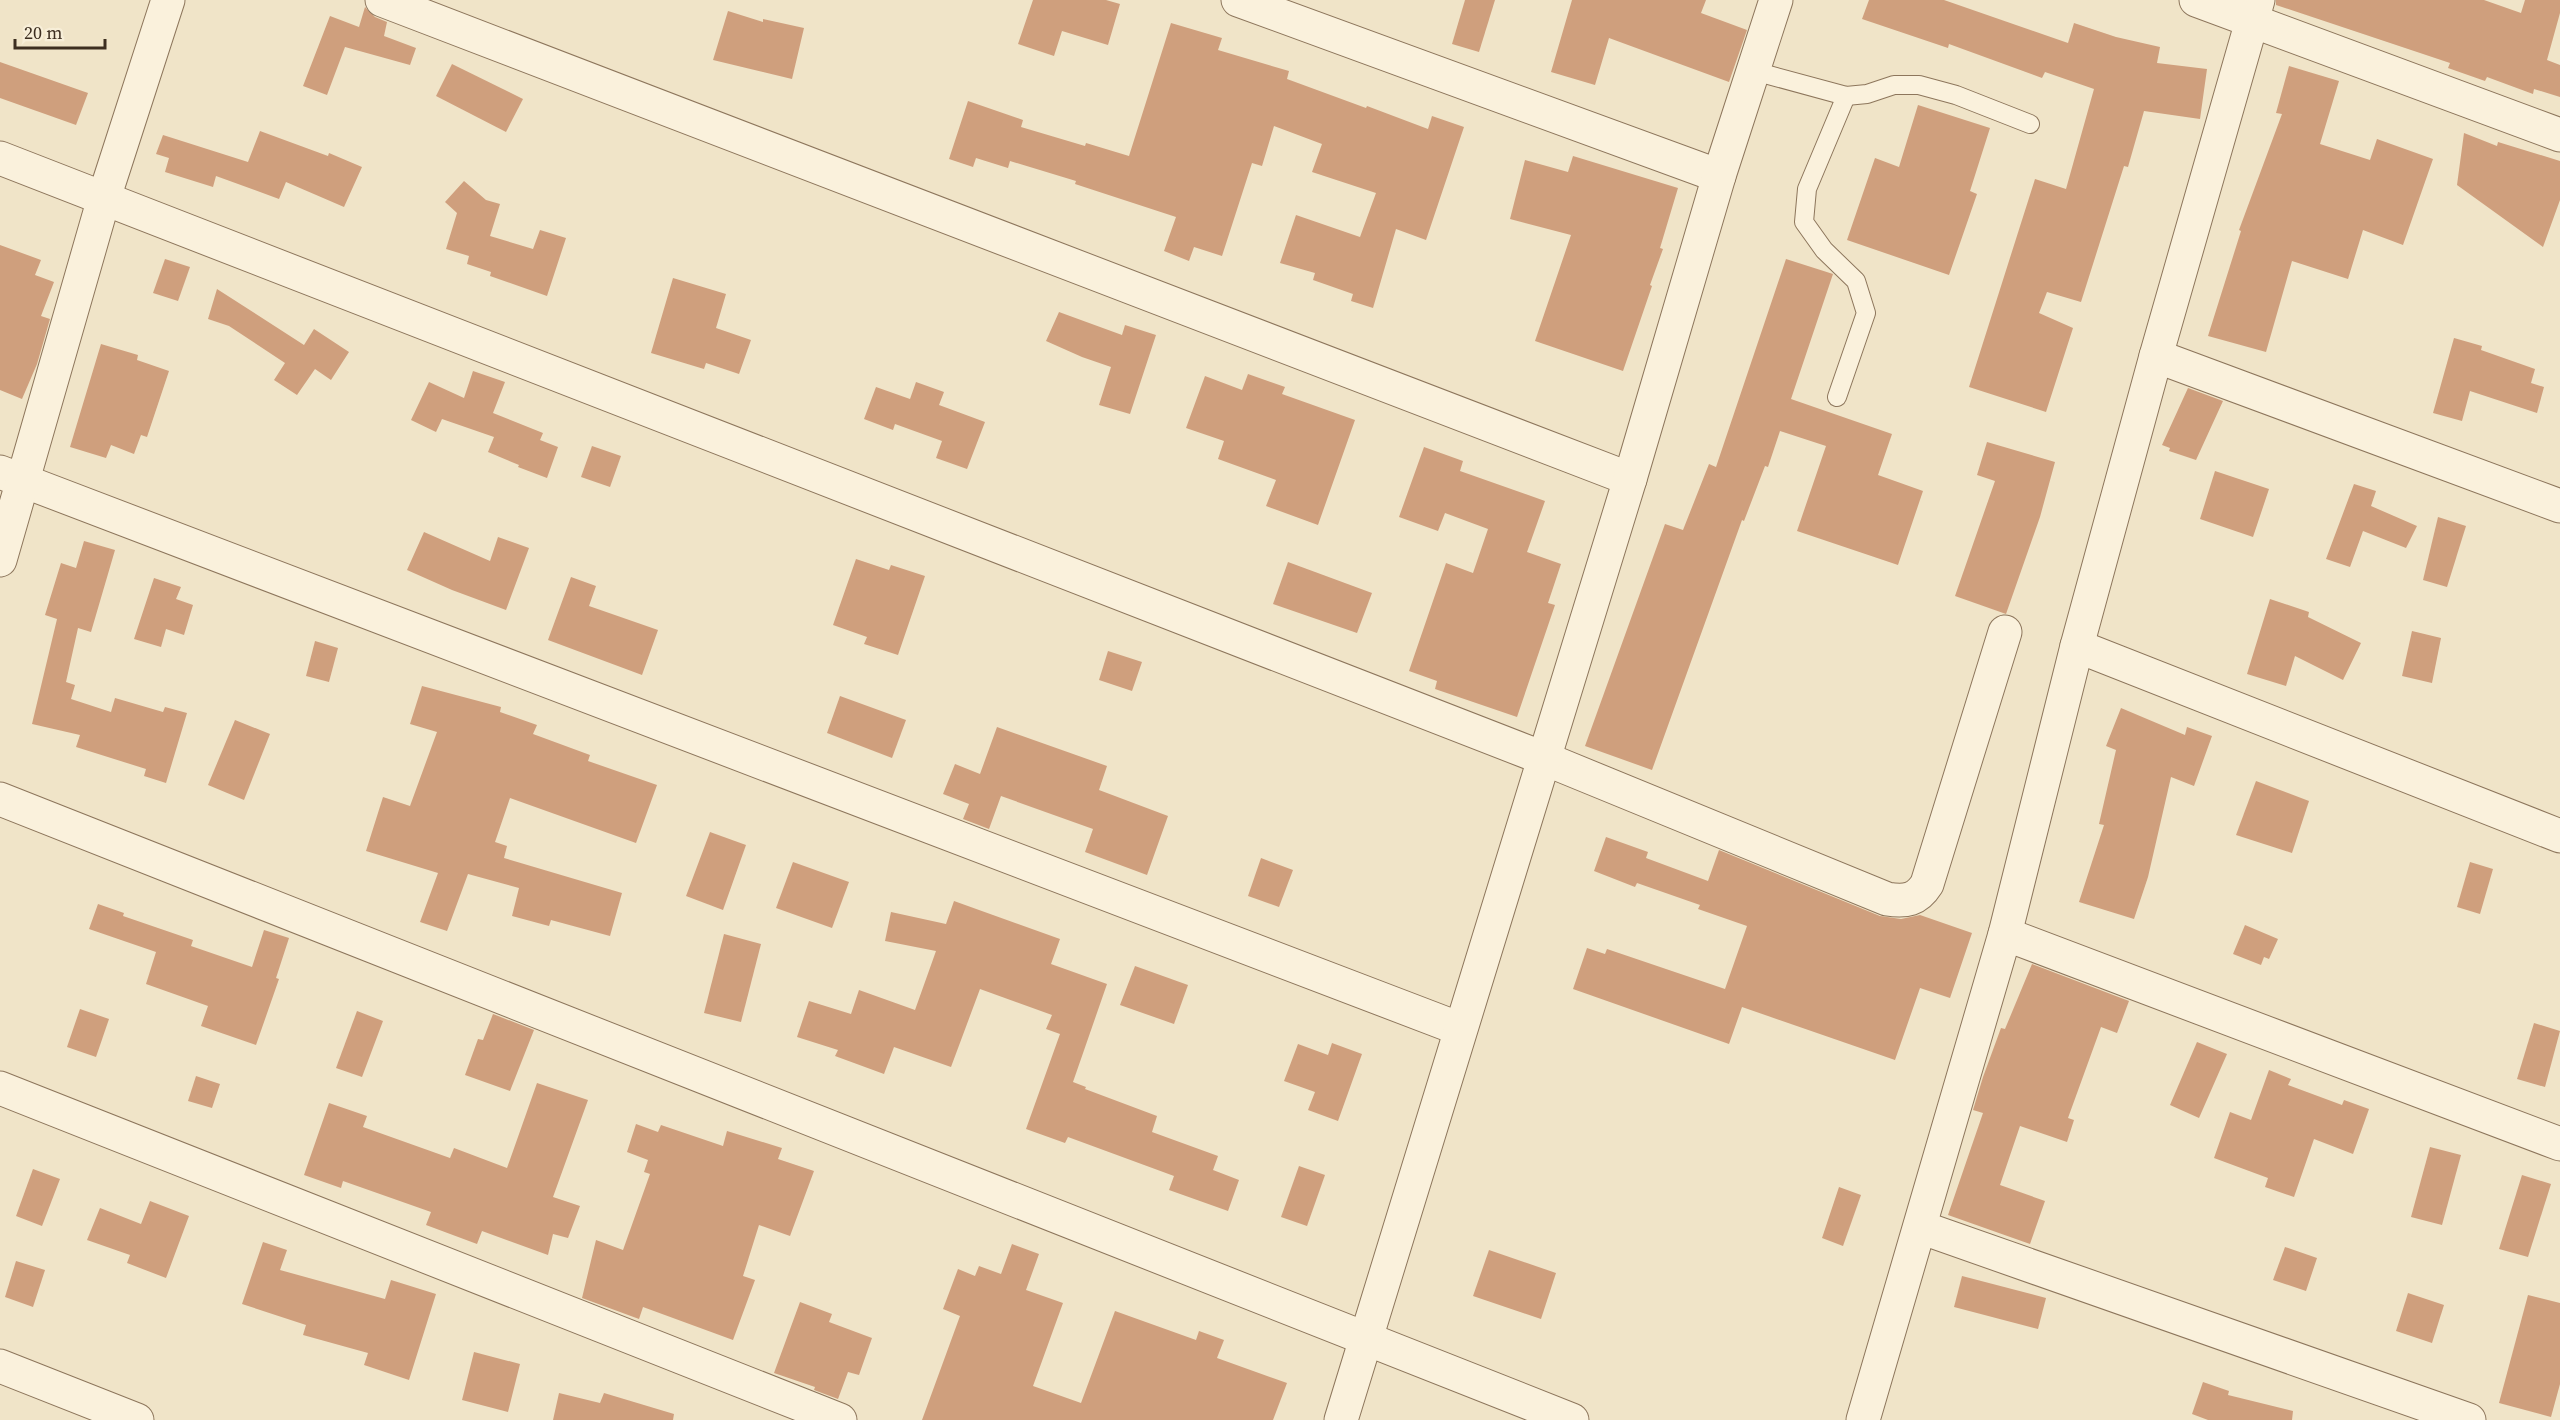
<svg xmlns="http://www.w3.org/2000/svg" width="2560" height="1420" viewBox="0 0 2560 1420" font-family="'Source Serif 4',serif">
	<rect width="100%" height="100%" fill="#f0e4c8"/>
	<g fill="#cf9f7d">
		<path d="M 1033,0 L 1106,0 L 1120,4 L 1108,45 L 1062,31 L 1054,56 L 1018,44 Z"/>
		<path d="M 1465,0 L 1495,0 L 1479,52 L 1452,44 Z"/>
		<path d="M 1572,0 L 1706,0 L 1701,13 L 1747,30 L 1729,82 L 1609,38 L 1595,85 L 1551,72 Z"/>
		<path d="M 1869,0 L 1944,0 L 2068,43 L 2074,23 L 2116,37 L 2160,47 L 2157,63 L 2207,69 L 2200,119 L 2144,111 L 2128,167 L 2124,166 L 2081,302 L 2047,292 L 2039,313 L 2073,328 L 2046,412 L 1969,387 L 2035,179 L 2066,189 L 2094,89 L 2045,72 L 2042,78 L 1949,44 L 1948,48 L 1862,19 Z"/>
		<path d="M 2276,0 L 2484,0 L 2521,13 L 2525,0 L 2560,0 L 2560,13 L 2547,60 L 2560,65 L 2560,97 L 2534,89 L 2533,94 L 2487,77 L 2485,81 L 2448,68 L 2450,63 L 2276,5 Z"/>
		<path d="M 365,7 L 375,17 L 387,22 L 384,36 L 416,48 L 410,65 L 345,47 L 327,95 L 303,86 L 330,16 L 359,27 Z"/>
		<path d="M 728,11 L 763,22 L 763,19 L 804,28 L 792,79 L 713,60 Z"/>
		<path d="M 1171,23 L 1222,38 L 1218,50 L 1289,71 L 1287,79 L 1366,108 L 1367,106 L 1428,129 L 1432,116 L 1464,127 L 1426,240 L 1396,229 L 1373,308 L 1351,301 L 1353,294 L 1313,280 L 1315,273 L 1280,263 L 1296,215 L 1360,237 L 1376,193 L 1312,172 L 1322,144 L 1274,126 L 1262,166 L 1252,163 L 1222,256 L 1194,247 L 1189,261 L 1164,251 L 1176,217 L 1075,184 L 1076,181 L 1010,161 L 1008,168 L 976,158 L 973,167 L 949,159 L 968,101 L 1023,120 L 1021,127 L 1085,146 L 1086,143 L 1129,156 Z"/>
		<path d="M 0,62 L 88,93 L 76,125 L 0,98 Z"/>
		<path d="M 452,64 L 523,99 L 506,132 L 436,96 Z"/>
		<path d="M 2289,66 L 2339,81 L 2320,144 L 2370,160 L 2377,139 L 2433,159 L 2403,245 L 2363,230 L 2348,279 L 2292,261 L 2266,352 L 2208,336 L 2241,231 L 2239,230 L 2282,114 L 2276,113 Z"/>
		<path d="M 1918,105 L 1990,128 L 1970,191 L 1977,194 L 1949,275 L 1847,240 L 1875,158 L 1899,167 Z"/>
		<path d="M 260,131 L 328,156 L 329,153 L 362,167 L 344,207 L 286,182 L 279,199 L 216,176 L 213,187 L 165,172 L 169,158 L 156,154 L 163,135 L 248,162 Z"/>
		<path d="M 2464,133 L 2497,146 L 2498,142 L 2560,161 L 2560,200 L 2543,247 L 2457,185 Z"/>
		<path d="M 1573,156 L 1678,188 L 1660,248 L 1663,249 L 1650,285 L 1652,286 L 1623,371 L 1535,341 L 1571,235 L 1510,219 L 1525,160 L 1568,172 Z"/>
		<path d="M 464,181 L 486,200 L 500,204 L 490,236 L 533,249 L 540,230 L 566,238 L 547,296 L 490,276 L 491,272 L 467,264 L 469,256 L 446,249 L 457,213 L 445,202 Z"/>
		<path d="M 0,245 L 41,260 L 35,275 L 54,282 L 41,316 L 50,319 L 37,364 L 22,399 L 0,390 Z"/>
		<path d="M 165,259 L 190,267 L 178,301 L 153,293 Z"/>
		<path d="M 1786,259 L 1833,274 L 1791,399 L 1892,434 L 1878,475 L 1923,491 L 1898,565 L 1797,531 L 1826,446 L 1780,431 L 1768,467 L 1765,466 L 1744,521 L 1742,520 L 1652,770 L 1585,746 L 1665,524 L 1683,530 L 1709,464 L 1716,467 Z"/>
		<path d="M 673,278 L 726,294 L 716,328 L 751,340 L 739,374 L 706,363 L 704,369 L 651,353 Z"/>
		<path d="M 217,289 L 304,345 L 314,329 L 349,352 L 331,380 L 315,369 L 297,395 L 274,380 L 285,363 L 229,326 L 208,319 Z"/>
		<path d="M 1059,312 L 1122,335 L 1125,325 L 1156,335 L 1130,414 L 1099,405 L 1111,367 L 1082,357 L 1046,341 Z"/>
		<path d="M 2454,338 L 2482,346 L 2481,350 L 2535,369 L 2531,383 L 2544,387 L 2537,413 L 2470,391 L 2462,421 L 2433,413 Z"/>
		<path d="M 101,344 L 138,355 L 137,360 L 169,371 L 147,437 L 141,435 L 134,454 L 111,445 L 106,458 L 70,447 Z"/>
		<path d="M 473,371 L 505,382 L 493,413 L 543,433 L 540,440 L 558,447 L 547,478 L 518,467 L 519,465 L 488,452 L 494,437 L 442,419 L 436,432 L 411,420 L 429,382 L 464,398 Z"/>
		<path d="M 1248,374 L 1285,387 L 1282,394 L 1355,420 L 1318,525 L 1266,506 L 1276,480 L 1218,459 L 1224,441 L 1186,428 L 1205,376 L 1242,390 Z"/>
		<path d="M 916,382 L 944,392 L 939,405 L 985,422 L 967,469 L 936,458 L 942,441 L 895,424 L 893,430 L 864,419 L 876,387 L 910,399 Z"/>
		<path d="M 2188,388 L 2223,401 L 2196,460 L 2169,451 L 2170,448 L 2162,445 Z"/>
		<path d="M 1987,442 L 2055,462 L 2040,517 L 2006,614 L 1955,596 L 1995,481 L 1977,475 Z"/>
		<path d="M 592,446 L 621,456 L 610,487 L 581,477 Z"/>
		<path d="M 1424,447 L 1463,461 L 1460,471 L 1545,501 L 1527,552 L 1561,564 L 1548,603 L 1555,605 L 1517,717 L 1435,689 L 1437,681 L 1409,671 L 1446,563 L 1473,573 L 1488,529 L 1445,513 L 1438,531 L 1399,517 Z"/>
		<path d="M 2215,471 L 2269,489 L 2253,537 L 2200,519 Z"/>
		<path d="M 2354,484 L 2376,491 L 2371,506 L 2417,526 L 2406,548 L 2363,531 L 2350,567 L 2326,559 Z"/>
		<path d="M 2438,517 L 2466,526 L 2447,587 L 2423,580 Z"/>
		<path d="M 424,532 L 490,561 L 498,537 L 529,548 L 506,610 L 452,590 L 407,570 Z"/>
		<path d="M 84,541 L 115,550 L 91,632 L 78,628 L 66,682 L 75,685 L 71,699 L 111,712 L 115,698 L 163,712 L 165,707 L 187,713 L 166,783 L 144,776 L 146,769 L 76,747 L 80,735 L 32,724 L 57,619 L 45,615 L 61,563 L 76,568 Z"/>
		<path d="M 856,559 L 889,570 L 891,565 L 925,576 L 898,655 L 864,644 L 867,637 L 833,625 Z"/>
		<path d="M 1288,562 L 1372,593 L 1357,633 L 1273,604 Z"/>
		<path d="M 571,577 L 596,586 L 589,606 L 658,630 L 642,675 L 548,640 Z"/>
		<path d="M 154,578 L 181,587 L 176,599 L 193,605 L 184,635 L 166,629 L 161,647 L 134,639 Z"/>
		<path d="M 2270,599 L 2309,612 L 2308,617 L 2361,643 L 2343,680 L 2295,656 L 2286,686 L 2247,674 Z"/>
		<path d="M 2412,631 L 2441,638 L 2432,683 L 2402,676 Z"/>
		<path d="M 315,641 L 338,648 L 329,682 L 306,676 Z"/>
		<path d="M 1108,651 L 1142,662 L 1132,691 L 1099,680 Z"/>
		<path d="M 422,686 L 501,707 L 500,712 L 537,725 L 533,734 L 590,755 L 588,761 L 657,785 L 636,843 L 510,798 L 495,842 L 507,846 L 504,858 L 622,893 L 610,936 L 551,920 L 549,926 L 512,916 L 519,888 L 468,874 L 447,931 L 420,922 L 438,873 L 366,851 L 383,797 L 410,806 L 437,732 L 410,724 Z"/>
		<path d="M 840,696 L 906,720 L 892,758 L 827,733 Z"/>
		<path d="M 2121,708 L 2185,735 L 2187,727 L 2212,736 L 2194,786 L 2171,777 L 2148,877 L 2134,919 L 2079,902 L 2104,825 L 2099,824 L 2116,750 L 2106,746 Z"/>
		<path d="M 235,720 L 270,734 L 244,800 L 208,785 Z"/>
		<path d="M 997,727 L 1107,766 L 1099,790 L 1168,816 L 1147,875 L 1085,852 L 1093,829 L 1001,796 L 989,829 L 963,819 L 969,804 L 943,794 L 955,764 L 980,774 Z"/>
		<path d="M 2256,781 L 2309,801 L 2292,853 L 2236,835 Z"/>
		<path d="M 710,832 L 746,845 L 723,910 L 686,896 Z"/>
		<path d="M 1606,837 L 1648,852 L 1646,858 L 1708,881 L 1719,850 L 1880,916 L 1901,919 L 1920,915 L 1972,933 L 1950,998 L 1920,988 L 1895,1060 L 1742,1007 L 1729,1044 L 1573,989 L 1587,948 L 1605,954 L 1607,949 L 1725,989 L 1747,926 L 1698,909 L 1700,905 L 1637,883 L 1635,887 L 1594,871 Z"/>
		<path d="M 1261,858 L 1293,870 L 1279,907 L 1248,896 Z"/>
		<path d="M 793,862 L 849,882 L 832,928 L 776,908 Z"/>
		<path d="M 2470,862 L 2493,869 L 2480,914 L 2457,907 Z"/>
		<path d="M 954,901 L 1060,939 L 1051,964 L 1107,984 L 1073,1082 L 1086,1087 L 1085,1089 L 1157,1116 L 1152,1132 L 1218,1156 L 1213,1170 L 1239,1180 L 1228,1211 L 1169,1190 L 1174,1176 L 1068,1137 L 1065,1143 L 1026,1129 L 1060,1034 L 1046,1029 L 1052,1015 L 980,989 L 951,1067 L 894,1047 L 884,1074 L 835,1056 L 838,1050 L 797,1037 L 809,1001 L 851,1014 L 859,990 L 915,1010 L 936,951 L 885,941 L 891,912 L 946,924 Z"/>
		<path d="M 98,904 L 124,913 L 123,916 L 193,940 L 191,946 L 252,967 L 264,930 L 289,938 L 276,978 L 279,979 L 256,1045 L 201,1026 L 208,1006 L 146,984 L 156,952 L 89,929 Z"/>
		<path d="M 2245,925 L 2278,939 L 2269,959 L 2264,957 L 2261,965 L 2233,954 Z"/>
		<path d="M 724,934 L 761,944 L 741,1022 L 704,1013 Z"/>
		<path d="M 2032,964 L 2129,1001 L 2117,1033 L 2101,1027 L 2068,1118 L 2074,1120 L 2067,1142 L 2020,1126 L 2000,1185 L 2045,1201 L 2030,1244 L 1948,1215 L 1983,1113 L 1973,1110 L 1983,1077 L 2001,1028 L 2005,1029 Z"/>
		<path d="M 1135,966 L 1188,985 L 1174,1024 L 1120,1005 Z"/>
		<path d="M 80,1009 L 109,1019 L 96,1057 L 67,1047 Z"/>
		<path d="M 357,1011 L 383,1021 L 362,1077 L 336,1068 Z"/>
		<path d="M 493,1014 L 534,1030 L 510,1091 L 465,1075 L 478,1039 L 483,1040 Z"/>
		<path d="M 2534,1023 L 2560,1031 L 2545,1087 L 2517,1079 Z"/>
		<path d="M 2197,1042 L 2227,1054 L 2199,1118 L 2170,1105 Z"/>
		<path d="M 1332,1043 L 1362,1054 L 1338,1121 L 1308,1110 L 1315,1092 L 1284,1081 L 1298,1044 L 1328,1055 Z"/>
		<path d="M 2269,1070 L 2291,1079 L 2288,1085 L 2342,1105 L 2344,1100 L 2369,1109 L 2353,1154 L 2314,1139 L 2294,1197 L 2265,1187 L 2268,1178 L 2214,1158 L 2230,1112 L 2251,1120 Z"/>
		<path d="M 196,1076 L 220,1084 L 212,1108 L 188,1101 Z"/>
		<path d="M 537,1083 L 588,1100 L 553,1197 L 580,1206 L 568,1238 L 553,1234 L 548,1255 L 482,1231 L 477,1244 L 426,1225 L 431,1212 L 343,1181 L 341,1188 L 304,1175 L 329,1103 L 367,1116 L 363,1127 L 450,1158 L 454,1148 L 507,1168 Z"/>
		<path d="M 636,1124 L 658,1132 L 661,1125 L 723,1146 L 727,1131 L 782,1148 L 778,1159 L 814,1171 L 790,1236 L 759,1225 L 743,1276 L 755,1280 L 733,1340 L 643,1307 L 639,1319 L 582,1298 L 596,1240 L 623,1250 L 650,1174 L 644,1172 L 648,1160 L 627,1152 Z"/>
		<path d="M 2430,1147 L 2461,1155 L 2442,1225 L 2411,1217 Z"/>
		<path d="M 1299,1166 L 1325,1175 L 1307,1226 L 1281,1217 Z"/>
		<path d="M 33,1169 L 60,1179 L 42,1226 L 16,1216 Z"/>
		<path d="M 2522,1175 L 2551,1184 L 2528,1257 L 2499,1249 Z"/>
		<path d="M 1839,1187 L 1861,1195 L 1843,1246 L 1822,1238 Z"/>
		<path d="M 150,1201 L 189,1216 L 166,1278 L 127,1263 L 130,1255 L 87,1240 L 100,1208 L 141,1224 Z"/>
		<path d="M 263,1242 L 287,1250 L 280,1270 L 385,1299 L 391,1280 L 436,1294 L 409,1380 L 364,1365 L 368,1353 L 303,1335 L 306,1325 L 242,1304 Z"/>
		<path d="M 1012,1244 L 1039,1254 L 1026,1290 L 1063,1303 L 1033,1386 L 1081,1403 L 1115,1311 L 1196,1340 L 1199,1331 L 1224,1340 L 1217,1358 L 1287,1383 L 1273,1420 L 922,1420 L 960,1316 L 943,1309 L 958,1269 L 975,1276 L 979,1266 L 1001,1274 Z"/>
		<path d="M 2285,1247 L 2317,1258 L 2306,1291 L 2273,1280 Z"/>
		<path d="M 1489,1250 L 1556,1273 L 1541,1319 L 1473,1296 Z"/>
		<path d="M 16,1261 L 45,1270 L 33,1307 L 5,1297 Z"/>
		<path d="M 1962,1276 L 2046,1298 L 2038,1329 L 1954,1307 Z"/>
		<path d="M 2408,1293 L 2444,1305 L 2432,1343 L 2396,1331 Z"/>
		<path d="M 2528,1295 L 2560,1303 L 2560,1384 L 2551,1417 L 2499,1403 Z"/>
		<path d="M 800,1302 L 832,1314 L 829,1322 L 872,1338 L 859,1375 L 848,1372 L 838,1399 L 814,1390 L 815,1387 L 774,1373 Z"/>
		<path d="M 474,1352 L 520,1364 L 508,1412 L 462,1400 Z"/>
		<path d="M 2203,1382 L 2229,1391 L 2228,1395 L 2293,1411 L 2292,1420 L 2208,1420 L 2192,1414 Z"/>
		<path d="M 559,1393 L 600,1403 L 604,1393 L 674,1414 L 673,1420 L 553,1420 Z"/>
	</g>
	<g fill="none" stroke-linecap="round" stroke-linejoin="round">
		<defs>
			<g id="service">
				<path d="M 1754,71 L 1846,96 L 1867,94 L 1894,85 L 1919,85 L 1956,95 L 2030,124"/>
				<path d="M 1837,397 L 1866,313 L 1856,281 L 1824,250 L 1804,222 L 1807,189 L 1846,96"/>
			</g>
			<g id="minor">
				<path d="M 382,0 L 1630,479"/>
				<path d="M 1238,0 L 1719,176"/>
				<path d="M 0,158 L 1543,758 L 1887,899 C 1906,902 1917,900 1927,884 L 2005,632"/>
				<path d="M 2156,356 L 2560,506"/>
				<path d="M 0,472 L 1460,1029"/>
				<path d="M 0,560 L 104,198 L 168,0"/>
				<path d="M 2077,646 L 2560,836"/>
				<path d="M 0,799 L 1572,1420"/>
				<path d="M 2005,934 L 2560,1144"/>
				<path d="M 0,1088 L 840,1420"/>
				<path d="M 1920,1227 L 2469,1420"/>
				<path d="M 0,1366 L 137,1420"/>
				<path d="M 1341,1420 L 1630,479 L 1719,176 L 1776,0"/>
				<path d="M 1863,1420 L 2005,934 L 2077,646 L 2156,356 L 2258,0"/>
			</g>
			<path id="tertiary" d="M 2196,0 L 2560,135"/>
		</defs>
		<use href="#service" stroke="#8d765c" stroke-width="20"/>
		<use href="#minor" stroke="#8d765c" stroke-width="35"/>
		<use href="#tertiary" stroke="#8d765c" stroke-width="35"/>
		<use href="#service" stroke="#faf1dc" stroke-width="18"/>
		<use href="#minor" stroke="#faf1dc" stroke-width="33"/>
		<use href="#tertiary" stroke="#faf1dc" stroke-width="33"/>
	</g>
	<path d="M15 39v9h90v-9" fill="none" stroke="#3d2e20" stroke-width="3"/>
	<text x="24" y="39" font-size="18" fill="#3d2e20" stroke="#f7eed8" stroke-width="4.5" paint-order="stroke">20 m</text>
</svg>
